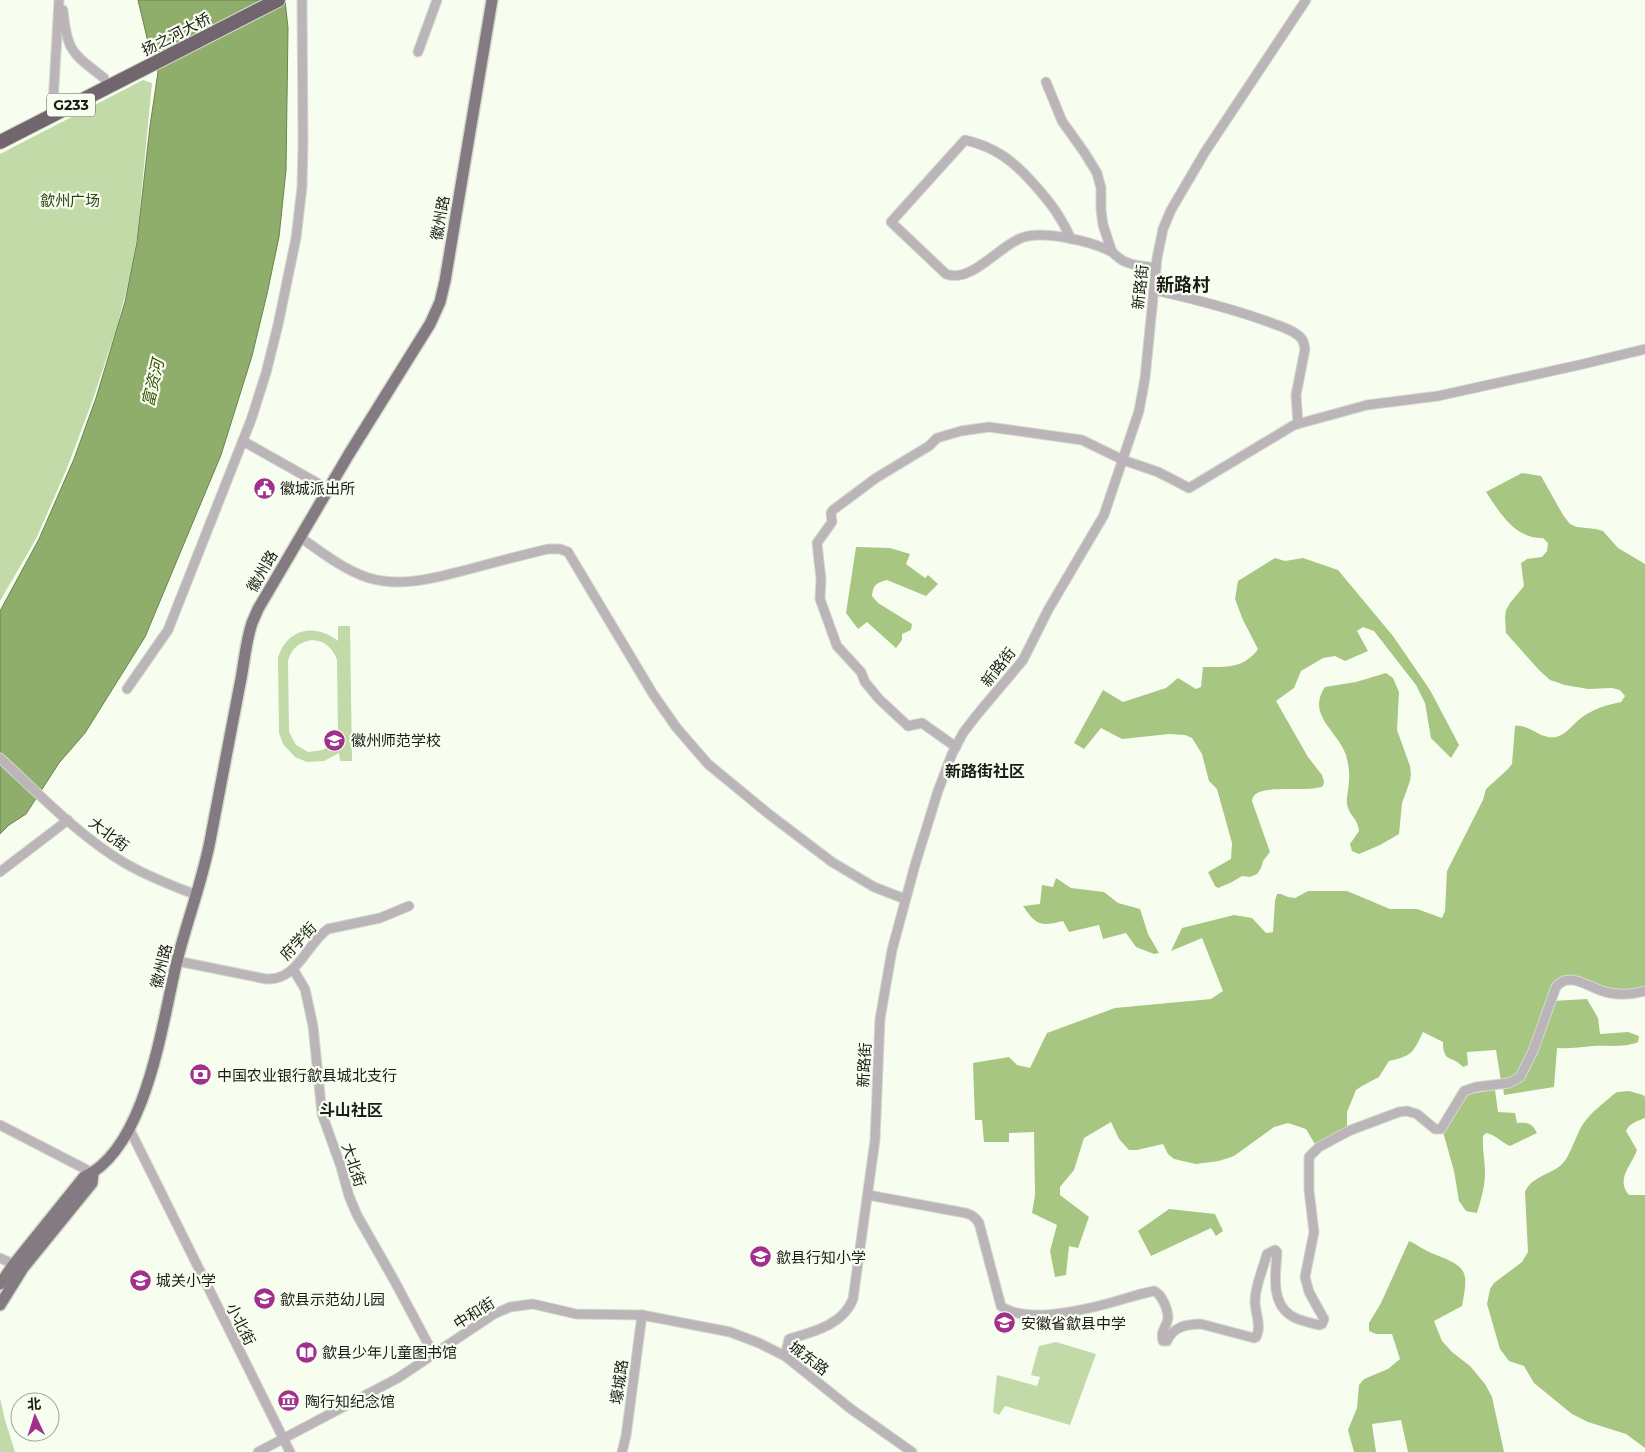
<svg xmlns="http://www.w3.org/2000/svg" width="1645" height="1452" viewBox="0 0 1645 1452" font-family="Montserrat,'Noto Sans SC',sans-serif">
	<rect width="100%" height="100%" fill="#f7fef0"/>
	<g fill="#c2d9a8" fill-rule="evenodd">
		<path d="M 143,80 L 152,83 L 137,238 L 128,284 L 117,327 L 92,402 L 67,468 L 36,539 L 0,601 L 0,154 Z"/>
		<path d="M 338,626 L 350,626 L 352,761 L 340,761 L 339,753 L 324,761 L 307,762 L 295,757 L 283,744 L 279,733 L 278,658 C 286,629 315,622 338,641 ZM 312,640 C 325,641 333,648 337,660 L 338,732 L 334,741 L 323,750 L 308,752 L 296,745 L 289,732 L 288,661 C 291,649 299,642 312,640 Z"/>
		<path d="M 1056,1342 L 1096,1354 L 1070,1425 L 1005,1406 L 999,1415 L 993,1412 L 997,1375 L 1037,1386 L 1040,1377 L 1031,1375 L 1039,1346 Z"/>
		<path d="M 0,1398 L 5,1420 L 15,1452 L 0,1452 Z"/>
	</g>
	<g fill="#a6c682">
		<path d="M 1522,473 L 1541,476 L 1563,515 L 1570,524 L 1577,527 L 1596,529 L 1603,531 L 1618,548 L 1645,564 L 1645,988 L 1618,991 L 1565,978 L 1522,1068 L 1515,1078 L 1501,1081 L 1496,1050 L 1467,1052 L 1468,1065 L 1463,1067 C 1453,1055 1443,1064 1443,1042 L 1423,1032 C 1413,1053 1412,1056 1389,1061 L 1379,1077 L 1362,1086 L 1356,1090 L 1347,1112 L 1347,1128 L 1316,1146 L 1306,1129 L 1288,1123 L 1274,1127 L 1234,1156 L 1219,1161 L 1196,1164 L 1174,1159 L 1168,1154 L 1163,1144 L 1137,1150 L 1129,1150 L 1119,1139 L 1111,1122 L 1084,1138 L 1074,1170 L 1060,1187 L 1060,1195 L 1089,1217 L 1078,1248 L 1069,1246 L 1066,1275 L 1055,1277 L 1050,1251 L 1057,1225 L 1032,1213 L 1035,1195 L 1034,1132 L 1009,1133 L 1009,1142 L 984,1142 L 982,1120 L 975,1120 L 973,1063 L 1009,1057 L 1017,1065 L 1030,1068 L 1047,1033 L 1115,1008 L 1211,999 L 1223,991 L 1202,938 L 1171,951 L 1182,928 L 1234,915 L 1252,918 L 1266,933 L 1273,932 L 1275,901 L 1277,894 L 1281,894 L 1288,897 L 1295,898 L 1308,891 L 1347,891 L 1390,909 L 1417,909 L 1442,918 L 1445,911 L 1447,871 L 1483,800 L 1486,789 L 1507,770 L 1512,764 L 1515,726 C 1530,724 1540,740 1556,737 C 1566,735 1573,724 1581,718 C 1593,709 1606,705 1621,702 L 1625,696 L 1620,690 L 1612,688 L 1588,689 L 1565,685 L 1550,680 L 1539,670 L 1506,633 L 1505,618 L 1506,610 L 1510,603 L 1524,586 L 1521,563 L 1527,559 L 1542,557 L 1547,551 L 1548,543 L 1543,538 C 1515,539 1500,513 1486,492 Z"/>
		<path d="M 856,547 L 890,548 L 910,554 L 906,564 L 925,578 L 928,575 L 938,584 L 926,596 L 887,580 C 876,583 873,585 872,596 L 878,603 L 912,624 L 911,630 L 902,634 L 902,640 L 896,648 L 867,622 L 858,629 L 846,613 Z"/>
		<path d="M 1275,558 L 1285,561 L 1303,558 L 1338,570 L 1393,636 L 1430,690 L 1459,745 L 1451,758 L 1431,738 L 1425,703 L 1416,685 L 1374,631 L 1363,627 L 1357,631 L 1368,651 L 1345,661 L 1335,656 L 1323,658 L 1301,671 L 1294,688 L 1276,701 L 1308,757 L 1322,775 L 1324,782 L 1323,786 C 1309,794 1253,781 1252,801 L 1270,852 L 1263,861 L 1261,868 L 1257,874 L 1250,877 L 1242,876 L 1232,882 L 1218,888 L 1215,886 L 1208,872 L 1231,859 L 1232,843 L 1217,789 L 1209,781 L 1202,754 L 1192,738 L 1185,735 L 1169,734 L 1122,739 L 1101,728 L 1084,749 L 1074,743 L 1103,690 L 1123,702 L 1166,688 L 1178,678 L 1196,689 L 1201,687 L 1203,667 C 1225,667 1244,669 1258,649 L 1243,620 L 1235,599 L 1238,581 Z"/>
		<path d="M 1386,673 L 1393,678 L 1399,692 L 1397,730 L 1410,766 L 1411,774 L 1410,781 L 1402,803 L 1399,834 L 1380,845 L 1359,854 L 1352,851 L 1350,844 L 1359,831 C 1358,818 1349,816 1347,804 C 1346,796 1349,789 1349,781 C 1350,772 1348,763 1346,755 C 1338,731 1306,715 1325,687 L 1356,682 Z"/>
		<path d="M 1056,878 L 1071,888 L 1104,892 L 1118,903 L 1140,909 L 1148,934 L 1159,953 L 1154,954 L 1136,947 L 1126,933 L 1103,939 L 1099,925 L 1069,932 L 1063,921 C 1040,927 1036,925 1023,906 L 1040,904 L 1042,885 L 1053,887 Z"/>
		<path d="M 1587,999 L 1598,1018 L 1600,1034 L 1628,1032 L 1639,1036 L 1638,1042 C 1624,1048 1608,1045 1593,1046 C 1580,1047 1570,1049 1557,1048 L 1554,1087 L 1504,1095 L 1503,1087 L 1520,1082 L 1553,1001 Z"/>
		<path d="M 1495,1090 L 1498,1112 L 1515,1113 L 1517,1123 C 1528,1122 1532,1123 1537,1133 L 1510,1146 C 1501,1142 1496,1135 1486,1133 L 1483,1136 C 1482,1148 1485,1160 1485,1173 C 1485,1186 1481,1200 1477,1213 L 1466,1211 L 1459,1201 L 1454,1171 L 1443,1132 L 1467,1094 Z"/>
		<path d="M 1629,1091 L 1643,1095 L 1645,1097 L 1645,1118 C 1638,1121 1629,1123 1626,1131 L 1637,1150 C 1632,1165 1615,1179 1629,1195 L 1645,1195 L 1645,1448 L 1626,1434 L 1588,1422 L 1572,1414 L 1534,1383 L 1524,1366 L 1509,1361 L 1500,1349 L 1487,1304 L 1490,1289 L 1494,1283 L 1522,1262 L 1528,1252 L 1525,1192 C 1532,1175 1553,1175 1564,1162 C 1572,1151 1576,1135 1583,1124 C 1591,1112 1604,1103 1614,1094 L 1617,1092 Z"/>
		<path d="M 1169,1209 L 1215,1214 L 1223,1231 L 1216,1236 L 1211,1228 L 1151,1256 L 1138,1231 Z"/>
		<path d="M 1409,1241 C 1418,1245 1425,1251 1434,1254 C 1467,1267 1469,1270 1462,1306 L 1434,1321 L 1442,1341 L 1452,1352 L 1470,1366 L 1485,1384 L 1492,1397 L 1504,1452 L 1408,1452 L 1401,1420 L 1372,1424 L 1376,1452 L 1354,1452 L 1348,1430 L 1357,1408 L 1359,1385 L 1364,1379 L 1388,1369 L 1400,1359 L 1392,1334 L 1376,1334 L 1369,1331 L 1369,1323 L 1381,1303 Z"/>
	</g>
	<path fill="#8fad6b" stroke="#6c8252" d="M 138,0 L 285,0 L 288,28 L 286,170 L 279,237 L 267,294 L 252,356 L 221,455 L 145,637 L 85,733 L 59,763 L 26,814 L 9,825 L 0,834 L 0,611 L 39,539 L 74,459 L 96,398 L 125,302 L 137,242 L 150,126 L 158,72 L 153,48 L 149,46 Z"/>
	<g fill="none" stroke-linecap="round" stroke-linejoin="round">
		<defs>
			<g id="minor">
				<path d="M 63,10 C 67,52 72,53 104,78"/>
				<path d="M 418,52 L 437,0"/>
				<path d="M 1046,82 L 1062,121 L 1084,152 L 1097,173 L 1101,188 L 1101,210 L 1103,225 L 1112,252"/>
				<path d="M 53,104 L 59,0"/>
				<path d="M 1071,239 C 1060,215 1050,202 1032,182 C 1012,160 995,147 965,140 L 891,222 L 946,274 C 972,284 1000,244 1024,237 C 1045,231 1091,241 1110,251 C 1116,254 1119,260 1126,262 C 1135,266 1146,266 1156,268"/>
				<path d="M 1154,290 C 1194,299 1235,309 1274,324 C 1283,327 1295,331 1301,338 C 1304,341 1304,345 1305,349 L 1296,395 L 1298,424"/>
				<path d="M 243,441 L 328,489"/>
				<path d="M 300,537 C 321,552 344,570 369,578 C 403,588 438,577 470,569 C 496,562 522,555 548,549 L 560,549 L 568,552 L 653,694 L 676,727 L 708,764 L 770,815 L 832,862 L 874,887 L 905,899"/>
				<path d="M 127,689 L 168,630 L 251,420 L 266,373 L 278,325 L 296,238 L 302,187 L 303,143 L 302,0"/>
				<path d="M 956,747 L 922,723 L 908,726 L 879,699 L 865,682 L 861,672 L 837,646 L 820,599 L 821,579 L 817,543 L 832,522 L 831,513 L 833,510 L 876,478 L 929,446 L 937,438 L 961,431 L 989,427 L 1082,440 L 1123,460 L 1158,472 L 1189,488 L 1294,425 L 1367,405 L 1438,396 L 1579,365 L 1645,349"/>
				<path d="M 0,758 C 37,792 79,836 123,862 C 146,876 171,885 196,895"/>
				<path d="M 0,872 L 68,820"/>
				<path d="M 177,961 L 266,979 C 298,981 306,944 328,929 L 380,918 L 409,906"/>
				<path d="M 293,969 L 305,989 L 313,1026 L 322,1114 L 341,1167 L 349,1196 L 357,1215 L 394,1280 L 434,1355"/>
				<path d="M 0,1125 L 93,1173"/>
				<path d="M 129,1128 L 290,1452"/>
				<path d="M 868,1195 L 960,1212 C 968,1213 974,1215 979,1223 L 1001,1306 C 1025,1324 1079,1311 1106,1304 C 1122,1300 1138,1294 1154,1291 C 1162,1294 1168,1310 1168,1318 C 1167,1327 1160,1330 1163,1341 L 1167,1341 C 1173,1327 1186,1324 1201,1324 L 1254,1338 L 1256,1337 C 1262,1326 1255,1313 1255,1301 C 1255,1286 1263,1269 1267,1254 L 1275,1250 L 1277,1252 C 1276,1272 1270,1301 1290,1315 C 1298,1321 1309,1322 1319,1325 L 1322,1324 L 1324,1319 L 1309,1292 L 1305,1277 L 1314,1232 L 1309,1190 L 1309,1157 L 1319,1147 L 1351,1130 L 1399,1112 L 1407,1111 L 1417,1114 L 1435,1129 L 1441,1129 L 1464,1091 L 1476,1087 L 1509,1083 L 1520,1077 L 1533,1051 L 1556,987 C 1570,969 1593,991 1610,993 C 1621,995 1634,994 1645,991"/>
				<path d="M 0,1258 L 18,1266"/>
				<path d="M 785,1356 L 789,1339 C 813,1332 843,1325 853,1299 L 875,1140 L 880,1019 L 892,950 L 915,865 L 938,791 L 952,754 L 963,733 L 976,716 L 1023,660 L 1048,610 L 1104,515 L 1139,411 L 1145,378 L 1157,258 L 1163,229 L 1171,210 L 1205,152 L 1306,0"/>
				<path d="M 258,1452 L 398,1378 L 494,1314 L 510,1307 L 533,1304 L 576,1314 L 642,1315 L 730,1332 L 759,1343 L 785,1356 L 851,1409 L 912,1452"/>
				<path d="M 622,1452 L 626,1436 L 642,1315"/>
			</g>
			<g id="major">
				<path d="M 0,1284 L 14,1264 L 84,1177 C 147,1148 162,1022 177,961 C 187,921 202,882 210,841 C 220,791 229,740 239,689 C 244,667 245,644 252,623 L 258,609 L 349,454 L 430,324 L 440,302 L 445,281 L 492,0"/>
				<path d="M 0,1305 L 23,1268 L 92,1183 L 93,1173"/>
			</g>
			<path id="highway" d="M 0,142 L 278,0"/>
		</defs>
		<use href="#minor" stroke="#d4dacd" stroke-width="11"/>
		<use href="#major" stroke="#d4dacd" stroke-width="14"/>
		<use href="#highway" stroke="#d4dacd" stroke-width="16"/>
		<use href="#minor" stroke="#bbb5b9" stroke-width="9"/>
		<use href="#major" stroke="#847a81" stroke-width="11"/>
		<use href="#highway" stroke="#71656e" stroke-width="14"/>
	</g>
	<defs>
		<symbol id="civic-disc" viewBox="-11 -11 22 22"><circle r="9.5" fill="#a1308c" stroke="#f7fef0"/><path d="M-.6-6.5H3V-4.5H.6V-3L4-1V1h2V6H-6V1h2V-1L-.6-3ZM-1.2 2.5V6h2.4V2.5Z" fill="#fff"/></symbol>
		<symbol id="school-disc" viewBox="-11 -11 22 22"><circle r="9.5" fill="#a1308c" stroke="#f7fef0"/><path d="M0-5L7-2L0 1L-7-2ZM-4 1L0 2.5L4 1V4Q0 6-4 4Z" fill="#fff"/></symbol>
		<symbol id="bank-disc" viewBox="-11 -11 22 22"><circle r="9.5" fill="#a1308c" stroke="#f7fef0"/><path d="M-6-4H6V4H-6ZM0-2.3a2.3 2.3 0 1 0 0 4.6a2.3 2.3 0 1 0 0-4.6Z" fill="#fff"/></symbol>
		<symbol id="library-disc" viewBox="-11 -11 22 22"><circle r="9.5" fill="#a1308c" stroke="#f7fef0"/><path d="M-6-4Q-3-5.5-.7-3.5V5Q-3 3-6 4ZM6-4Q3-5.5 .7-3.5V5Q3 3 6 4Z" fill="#fff"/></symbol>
		<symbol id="museum-disc" viewBox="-11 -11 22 22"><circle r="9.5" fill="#a1308c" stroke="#f7fef0"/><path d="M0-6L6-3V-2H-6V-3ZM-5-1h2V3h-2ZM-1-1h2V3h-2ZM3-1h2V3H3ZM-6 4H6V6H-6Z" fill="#fff"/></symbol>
	</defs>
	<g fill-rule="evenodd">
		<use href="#civic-disc" x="252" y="476" width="25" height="25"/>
		<use href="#school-disc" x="322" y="728" width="25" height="25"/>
		<use href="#bank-disc" x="188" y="1062" width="25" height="25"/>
		<use href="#school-disc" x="748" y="1244" width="25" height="25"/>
		<use href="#school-disc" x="128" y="1268" width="25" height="25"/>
		<use href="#school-disc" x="252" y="1286" width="25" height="25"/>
		<use href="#school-disc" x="992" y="1310" width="25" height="25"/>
		<use href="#library-disc" x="294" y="1340" width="25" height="25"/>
		<use href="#museum-disc" x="276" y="1388" width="25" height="25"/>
	</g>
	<g text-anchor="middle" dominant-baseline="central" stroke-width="4.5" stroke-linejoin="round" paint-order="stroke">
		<rect fill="#f7fef0" stroke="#5c6058" stroke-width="1" x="47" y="93.5" width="48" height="23" rx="4"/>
		<g font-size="14" font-weight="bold" fill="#1a1c17">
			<text x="71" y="105">G233</text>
		</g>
		<g font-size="15" fill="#1a1c17" stroke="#f7fef0">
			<text transform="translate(176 34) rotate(-27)">扬之河大桥</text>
			<text transform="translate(440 218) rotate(-80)">徽州路</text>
			<text transform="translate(1140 287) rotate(-84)">新路街</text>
			<text transform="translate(262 571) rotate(-60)">徽州路</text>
			<text transform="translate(998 667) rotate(-52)">新路街</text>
			<text transform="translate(109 834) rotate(37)">大北街</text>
			<text transform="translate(298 941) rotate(-47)">府学街</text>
			<text transform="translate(161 966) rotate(-76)">徽州路</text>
			<text transform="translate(864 1065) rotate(-87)">新路街</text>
			<text transform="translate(354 1165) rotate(72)">大北街</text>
			<text transform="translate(474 1313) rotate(-32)">中和街</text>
			<text transform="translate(241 1324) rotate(63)">小北街</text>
			<text transform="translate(809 1358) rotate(37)">城东路</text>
			<text transform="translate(619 1382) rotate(-82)">壕城路</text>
		</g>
		<g font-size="15" fill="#2f4212" stroke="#f7fef0">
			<text x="70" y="200">歙州广场</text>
		</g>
		<g font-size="15" fill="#1a1c17" stroke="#f7fef0" text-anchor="start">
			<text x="280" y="488">徽城派出所</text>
			<text x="351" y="740">徽州师范学校</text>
			<text x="217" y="1075">中国农业银行歙县城北支行</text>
			<text x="776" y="1257">歙县行知小学</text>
			<text x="156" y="1280">城关小学</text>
			<text x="280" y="1299">歙县示范幼儿园</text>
			<text x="1021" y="1323">安徽省歙县中学</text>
			<text x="322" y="1352">歙县少年儿童图书馆</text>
			<text x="305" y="1401">陶行知纪念馆</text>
		</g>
		<g font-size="16" font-style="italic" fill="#365004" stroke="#f7fef0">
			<text transform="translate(153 383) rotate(-77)">富资河</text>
		</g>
		<g font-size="16" font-weight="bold" fill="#1a1c17" stroke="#f7fef0">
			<text x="985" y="771">新路街社区</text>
			<text x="351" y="1110">斗山社区</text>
		</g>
		<g font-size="18" font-weight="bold" fill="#1a1c17" stroke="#f7fef0">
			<text x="1183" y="285">新路村</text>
		</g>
	</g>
	<g transform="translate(35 1417) rotate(356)"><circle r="24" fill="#f7fef0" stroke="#9fa499"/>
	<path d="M0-4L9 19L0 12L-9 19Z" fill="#a1308c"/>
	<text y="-8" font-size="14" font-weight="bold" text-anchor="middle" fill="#1a1c17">北</text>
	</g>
</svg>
